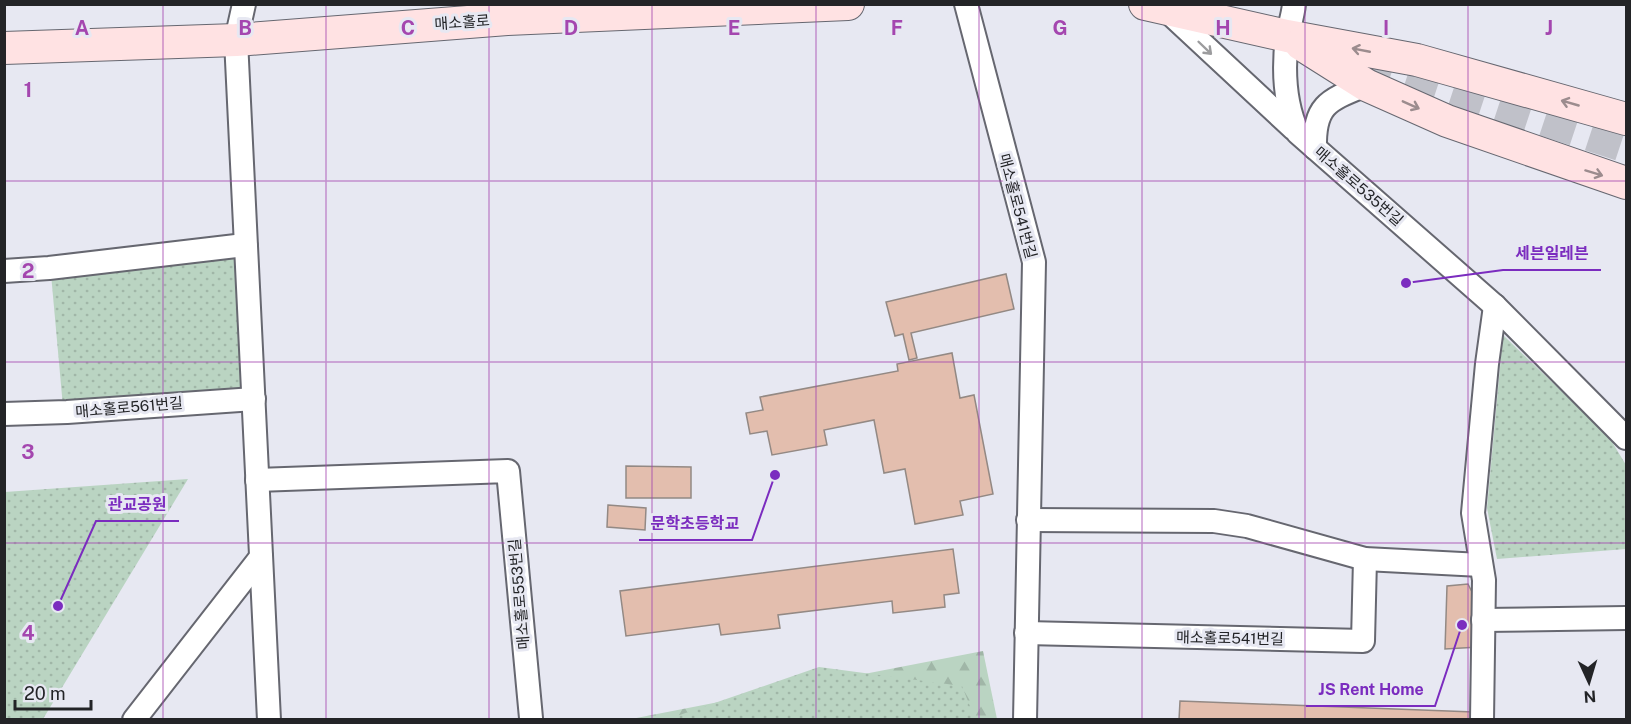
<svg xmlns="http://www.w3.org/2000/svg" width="1631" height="724" viewBox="0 0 1631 724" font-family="'Public Sans','Noto Sans KR',sans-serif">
	<defs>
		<pattern id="forest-firs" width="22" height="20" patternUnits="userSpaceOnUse" patternTransform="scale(1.5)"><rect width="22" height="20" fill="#bad4c2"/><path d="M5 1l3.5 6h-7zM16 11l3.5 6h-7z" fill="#a0b6a7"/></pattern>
		<pattern id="park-dots" width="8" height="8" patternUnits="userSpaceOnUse" patternTransform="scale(1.5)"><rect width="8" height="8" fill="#bad4c2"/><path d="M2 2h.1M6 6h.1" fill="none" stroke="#a0b6a7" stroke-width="1.8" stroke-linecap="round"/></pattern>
	</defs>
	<rect width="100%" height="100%" fill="#e7e8f2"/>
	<path fill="url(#forest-firs)" d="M 983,651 L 997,719 L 626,720 Z"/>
	<g fill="url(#park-dots)">
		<path d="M 240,255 L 244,389 L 63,407 L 51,274 Z"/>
		<path d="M 1503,335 L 1609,437 L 1626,465 L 1626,549 L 1497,559 L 1487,508 Z"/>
		<path d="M 188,479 L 43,719 L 5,719 L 5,492 Z"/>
		<path d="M 819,667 L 962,686 L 975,719 L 668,719 Z"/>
	</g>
	<g fill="#e3beae" stroke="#938984" stroke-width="1.5">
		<path d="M 1006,274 L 1014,309 L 911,333 L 917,358 L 909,360 L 903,334 L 895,336 L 886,302 Z"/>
		<path d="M 952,353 L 960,398 L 974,395 L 993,494 L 960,501 L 963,515 L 915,524 L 905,469 L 884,473 L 874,420 L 824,430 L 827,445 L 772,455 L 767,431 L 750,434 L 746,413 L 763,410 L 760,397 L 898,371 L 897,364 Z"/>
		<path d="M 626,466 L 691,467 L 691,498 L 626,498 Z"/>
		<path d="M 608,505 L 646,508 L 645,530 L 607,527 Z"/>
		<path d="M 953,549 L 959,593 L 944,595 L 945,607 L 893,613 L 892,601 L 778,615 L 780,628 L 721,635 L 719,624 L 626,636 L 620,591 Z"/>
		<path d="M 1468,584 L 1477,602 L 1479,647 L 1445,649 L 1447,586 Z"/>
		<path d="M 1180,701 L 1474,712 L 1474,720 L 1179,720 Z"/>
	</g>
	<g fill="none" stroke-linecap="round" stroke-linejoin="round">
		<path stroke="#c0c1c9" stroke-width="32" stroke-dasharray="32 16" stroke-linecap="butt" d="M 1362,60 L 1626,147"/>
		<defs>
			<g id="street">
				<path d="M 244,4 L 236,40 L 269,720"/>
				<path d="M 966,4 L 1034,262 L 1025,720"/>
				<path d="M 1294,4 C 1293,16 1289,26 1287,37 C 1283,70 1284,103 1298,133 L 1495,306 L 1626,438"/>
				<path d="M 1165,9 L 1294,129"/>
				<path d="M 1315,148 C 1314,104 1329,100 1366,85"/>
				<path d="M 4,271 L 49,268 L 236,246 L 246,247"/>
				<path d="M 4,414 L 67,412 L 254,399"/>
				<path d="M 257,480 L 508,471 L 531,718"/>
				<path d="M 1028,520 L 1214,521 L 1247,526 L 1365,559 L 1481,565"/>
				<path d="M 1483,620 L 1626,618"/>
				<path d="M 1026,633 L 1363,641 L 1365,559"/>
				<path d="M 134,720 L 261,557"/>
				<path d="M 1482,720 L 1484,580 L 1473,513 L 1487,364 L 1495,306"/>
			</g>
			<g id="secondary">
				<path d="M 1145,4 L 1287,36 L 1417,60 L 1626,119"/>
				<path d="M 1301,44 L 1366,85 L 1447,121 L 1626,183"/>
				<path d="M 4,48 L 236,40 L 507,19 L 848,4"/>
			</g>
		</defs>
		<use href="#street" stroke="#666770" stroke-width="26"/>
		<use href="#secondary" stroke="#666770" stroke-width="34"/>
		<use href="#street" stroke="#fff" stroke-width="22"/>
		<use href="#secondary" stroke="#ffe2e3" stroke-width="32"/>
	</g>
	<defs><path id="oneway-shaft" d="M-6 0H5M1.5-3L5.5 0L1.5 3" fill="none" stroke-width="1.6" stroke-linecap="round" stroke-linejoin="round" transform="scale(1.5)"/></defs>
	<use stroke="#9c9c9e" href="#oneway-shaft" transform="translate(1205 48) rotate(44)"/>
	<g stroke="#9c8c8e">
		<use href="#oneway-shaft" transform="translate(1361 50) rotate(-169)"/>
		<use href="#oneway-shaft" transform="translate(1570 103) rotate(-164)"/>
		<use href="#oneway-shaft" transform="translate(1411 105) rotate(24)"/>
		<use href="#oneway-shaft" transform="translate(1594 173) rotate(17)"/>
	</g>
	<path fill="none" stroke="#a446af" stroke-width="1.5" stroke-opacity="0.55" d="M 163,4 L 163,720M 326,4 L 326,720M 489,4 L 489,720M 652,4 L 652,720M 816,4 L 816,720M 979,4 L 979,720M 1142,4 L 1142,720M 1305,4 L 1305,720M 1468,4 L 1468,720M 4,181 L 1626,181M 4,362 L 1626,362M 4,543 L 1626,543"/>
	<g text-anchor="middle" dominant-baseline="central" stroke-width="6" stroke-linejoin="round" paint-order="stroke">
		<g font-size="15" fill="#232427" stroke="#e7e8f2">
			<text transform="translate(462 22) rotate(-4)">매소홀로</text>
			<text transform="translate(1359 186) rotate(41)">매소홀로535번길</text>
			<text transform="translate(1018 206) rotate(75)">매소홀로541번길</text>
			<text transform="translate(129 407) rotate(-5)">매소홀로561번길</text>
			<text transform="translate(519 594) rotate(-95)">매소홀로553번길</text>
			<text transform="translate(1230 638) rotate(1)">매소홀로541번길</text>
		</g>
	</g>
	<g font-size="20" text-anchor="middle" font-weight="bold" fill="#a446af" stroke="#e7e8f2" stroke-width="6" stroke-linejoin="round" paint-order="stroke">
		<text x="82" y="35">A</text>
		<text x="245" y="35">B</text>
		<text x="408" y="35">C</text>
		<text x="571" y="35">D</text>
		<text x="734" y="35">E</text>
		<text x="897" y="35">F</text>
		<text x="1060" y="35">G</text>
		<text x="1223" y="35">H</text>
		<text x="1386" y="35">I</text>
		<text x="1549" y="35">J</text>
		<text x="28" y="97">1</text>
		<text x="28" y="278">2</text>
		<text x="28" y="459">3</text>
		<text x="28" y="640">4</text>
	</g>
	<path fill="none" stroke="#7b2cbf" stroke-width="2" d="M1406 283L1503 270H1601M58 606L96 521H179M775 475L752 540H639M1462 625L1435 706H1306"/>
	<g fill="#7b2cbf" stroke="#e7e8f2" stroke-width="2">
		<circle cx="1406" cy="283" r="6"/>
		<circle cx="58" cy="606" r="6"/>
		<circle cx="775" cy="475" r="6"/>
		<circle cx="1462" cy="625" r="6"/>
	</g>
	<g font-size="16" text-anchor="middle" font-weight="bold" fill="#7b2cbf" stroke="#e7e8f2" stroke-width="6" stroke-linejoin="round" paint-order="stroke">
		<text x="1552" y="259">세븐일레븐</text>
		<text x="137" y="510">관교공원</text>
		<text x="695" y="529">문학초등학교</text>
		<text x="1371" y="695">JS Rent Home</text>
	</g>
	<rect width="1631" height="724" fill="none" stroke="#232427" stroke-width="12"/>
	<g transform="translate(1589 682) rotate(176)" stroke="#e7e8f2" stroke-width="4.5" paint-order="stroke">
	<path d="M0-4.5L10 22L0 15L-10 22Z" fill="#232427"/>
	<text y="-9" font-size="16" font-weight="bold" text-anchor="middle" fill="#232427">N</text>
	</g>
	<path d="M15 700v9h76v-9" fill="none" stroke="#232427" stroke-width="3"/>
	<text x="24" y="700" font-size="18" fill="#232427" stroke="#e7e8f2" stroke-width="4.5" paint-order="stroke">20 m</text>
</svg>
